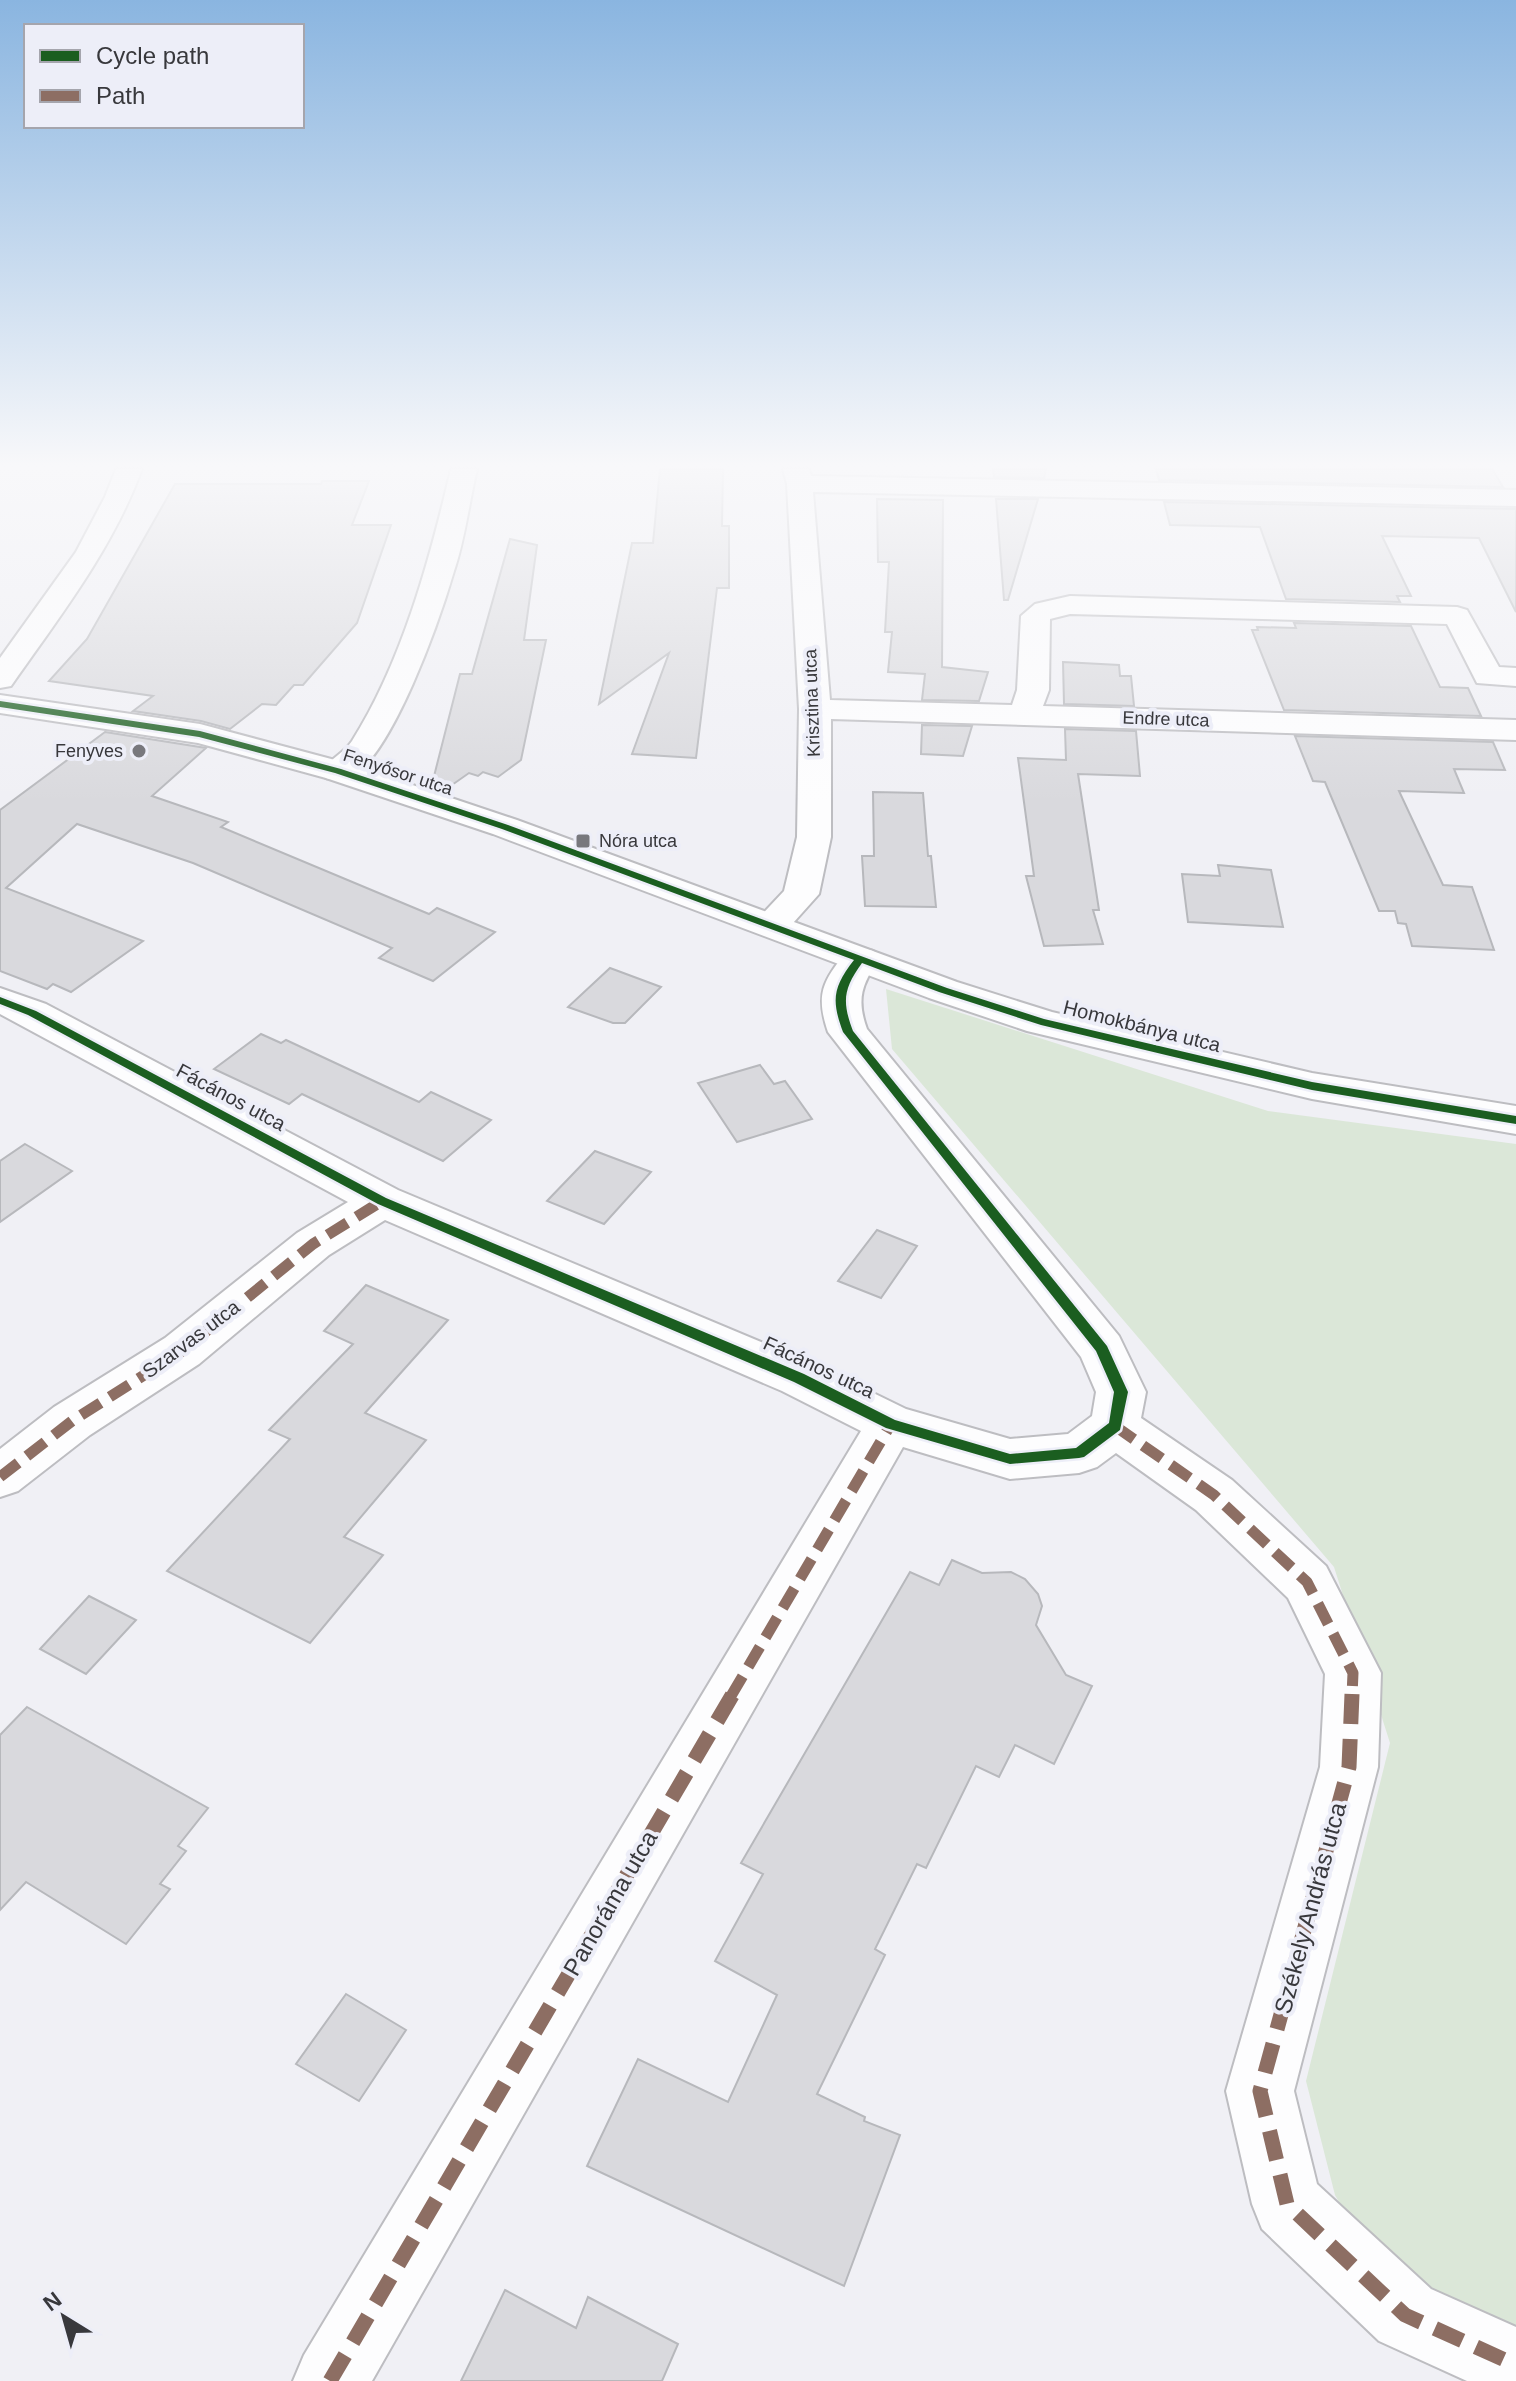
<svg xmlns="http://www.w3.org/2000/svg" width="1516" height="2381" viewBox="0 0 1516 2381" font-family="Helvetica,sans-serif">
	<rect width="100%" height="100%" fill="#f0f0f5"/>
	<path fill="#dbe7d8" d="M 886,989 L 1268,1111 L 1516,1144 L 1516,2359 L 1397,2307 L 1335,2195 L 1306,2081 L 1390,1743 L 1334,1567 L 892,1049 Z"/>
	<g fill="#d9d9dd" stroke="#b7b8bc" stroke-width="2">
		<path d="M 660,469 L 723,469 L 722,526 L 729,526 L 729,588 L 717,588 L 696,758 L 632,754 L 669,653 L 599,704 L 632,543 L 653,543 Z"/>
		<path d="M 993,469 L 1046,469 L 1044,478 L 994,477 Z"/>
		<path d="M 1156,469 L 1492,469 L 1503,487 L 1159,480 Z"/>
		<path d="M 322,481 L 369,481 L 352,525 L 391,525 L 357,623 L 303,685 L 294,685 L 276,705 L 262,704 L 230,729 L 201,721 L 133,711 L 153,696 L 49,681 L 87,639 L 175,484 L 321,484 Z"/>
		<path d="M 877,499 L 943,500 L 942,667 L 988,672 L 979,701 L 922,700 L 925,674 L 888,672 L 892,632 L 885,632 L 889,562 L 878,562 Z"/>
		<path d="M 996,499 L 1038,499 L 1008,600 L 1004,600 Z"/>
		<path d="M 1164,502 L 1516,509 L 1516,612 L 1479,538 L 1382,536 L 1411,596 L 1397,596 L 1400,602 L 1286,599 L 1260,527 L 1170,525 Z"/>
		<path d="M 510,539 L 537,545 L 524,640 L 546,640 L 521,760 L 498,777 L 483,772 L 478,776 L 469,773 L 442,792 L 431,788 L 460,674 L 472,674 Z"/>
		<path d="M 1294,623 L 1411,626 L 1440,687 L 1468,688 L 1481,716 L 1284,710 L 1252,630 L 1258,630 L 1257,627 L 1296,628 Z"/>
		<path d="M 1063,662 L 1119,665 L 1120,676 L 1131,676 L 1134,706 L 1064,704 Z"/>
		<path d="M 922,725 L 972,726 L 963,756 L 921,754 Z"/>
		<path d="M 1065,729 L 1136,731 L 1140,776 L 1078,774 L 1099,910 L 1093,910 L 1103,944 L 1044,946 L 1026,876 L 1034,876 L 1018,758 L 1066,760 Z"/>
		<path d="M 105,732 L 206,748 L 152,796 L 228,822 L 221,827 L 429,914 L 437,908 L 495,932 L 433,981 L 379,958 L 392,948 L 193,863 L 77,824 L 6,888 L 143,941 L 71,992 L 53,984 L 47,989 L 0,971 L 0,810 Z"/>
		<path d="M 1295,736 L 1493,742 L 1505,770 L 1454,769 L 1464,793 L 1399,791 L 1443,885 L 1472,887 L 1494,950 L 1412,946 L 1406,924 L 1398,923 L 1395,911 L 1379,911 L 1325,782 L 1313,781 Z"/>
		<path d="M 873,792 L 923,793 L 928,856 L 931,856 L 936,907 L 865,906 L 862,856 L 874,856 Z"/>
		<path d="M 1218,865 L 1271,870 L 1283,927 L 1188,922 L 1182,874 L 1220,876 Z"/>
		<path d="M 610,968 L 661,987 L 625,1023 L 613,1023 L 568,1007 Z"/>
		<path d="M 261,1034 L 281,1043 L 286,1040 L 419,1102 L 431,1092 L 491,1120 L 443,1161 L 302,1094 L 289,1104 L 214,1069 Z"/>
		<path d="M 760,1065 L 774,1084 L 785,1081 L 812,1119 L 737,1142 L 698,1083 Z"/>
		<path d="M 25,1144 L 72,1171 L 0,1222 L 0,1161 Z"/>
		<path d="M 595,1151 L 651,1172 L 604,1224 L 547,1201 Z"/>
		<path d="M 877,1230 L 917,1246 L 881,1298 L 838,1281 Z"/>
		<path d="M 366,1285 L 448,1320 L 365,1413 L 426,1440 L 344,1537 L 383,1555 L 310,1643 L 167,1571 L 290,1439 L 269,1430 L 353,1344 L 324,1331 Z"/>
		<path d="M 952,1560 L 982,1573 L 1011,1572 L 1025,1579 L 1038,1594 L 1042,1606 L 1036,1625 L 1066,1675 L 1092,1686 L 1054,1764 L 1015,1745 L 999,1777 L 976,1766 L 926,1868 L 917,1864 L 875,1949 L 885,1955 L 817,2094 L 865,2117 L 864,2121 L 900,2135 L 844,2286 L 587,2166 L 638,2059 L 728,2102 L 777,1995 L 715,1961 L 763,1874 L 741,1863 L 910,1572 L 939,1585 Z"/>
		<path d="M 89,1596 L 136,1620 L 86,1674 L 40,1649 Z"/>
		<path d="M 27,1707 L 208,1808 L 178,1846 L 186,1851 L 160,1884 L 170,1889 L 126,1944 L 26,1882 L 0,1910 L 0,1735 Z"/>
		<path d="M 346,1994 L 406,2030 L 359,2101 L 296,2064 Z"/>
		<path d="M 505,2290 L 576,2328 L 588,2297 L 678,2344 L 662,2381 L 461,2381 Z"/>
	</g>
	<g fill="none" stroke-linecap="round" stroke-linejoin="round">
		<defs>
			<g id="minor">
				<path d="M 116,469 L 142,469 C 112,550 60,616 11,686 L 0,688 L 0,658 L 76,552 L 105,497 Z"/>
				<path d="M 451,469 L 477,469 C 469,503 465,539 454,571 C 440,619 393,755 350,778 C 342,782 335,780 326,778 L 321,771 C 330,759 344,753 352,741 C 402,662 430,559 451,469 Z"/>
				<path d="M 783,469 L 809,469 L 811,476 L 1516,490 L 1516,506 L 813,492 L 830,700 L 1012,705 L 1017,690 L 1021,616 L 1035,604 L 1070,596 L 1457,607 L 1467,610 L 1499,667 L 1516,668 L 1516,686 L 1477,683 L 1447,624 L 1070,614 L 1050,619 L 1049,690 L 1043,706 L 1516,720 L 1516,740 L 831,719 L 831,837 L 819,894 L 785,932 L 772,935 L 759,932 L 753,924 L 784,891 L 797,837 L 799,709 L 787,484 Z"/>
				<path d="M 860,948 L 873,951 L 879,959 C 862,984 856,999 867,1029 L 1119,1336 L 1146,1392 L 1141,1418 L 1232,1480 L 1326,1566 L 1381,1673 L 1378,1767 L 1294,2091 L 1317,2184 L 1431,2289 L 1516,2327 L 1516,2381 L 1467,2381 L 1379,2341 L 1262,2229 L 1252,2204 L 1226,2091 L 1320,1767 L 1325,1674 L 1288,1598 L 1196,1510 L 1116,1453 L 1097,1467 L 1079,1473 L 1010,1479 L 903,1447 L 372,2381 L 293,2381 L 304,2355 L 861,1431 L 782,1391 L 385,1220 L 329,1255 L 199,1364 L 90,1435 L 18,1491 L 0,1497 L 0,1449 L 54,1407 L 165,1338 L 297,1233 L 348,1202 L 0,1014 L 0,988 L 46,1004 L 398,1190 L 816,1365 L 906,1409 L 1010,1439 L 1068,1434 L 1092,1416 L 1096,1392 L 1081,1357 L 828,1032 C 815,994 823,981 847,951 Z"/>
			</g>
			<path id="tertiary" d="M 0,695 L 200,724 L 350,764 L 517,820 L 957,982 L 1052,1012 L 1312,1073 L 1516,1106 L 1516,1134 L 1312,1099 L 1027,1031 L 929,998 L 493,834 L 326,778 L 198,743 L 0,713 Z"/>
		</defs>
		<use href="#minor" stroke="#bdbdc1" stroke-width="4"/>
		<use href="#tertiary" stroke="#bdbdc1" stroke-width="4"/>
		<use href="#minor" fill="#fdfdfe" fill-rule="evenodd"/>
		<use href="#tertiary" fill="#fdfdfe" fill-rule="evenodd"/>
		<g stroke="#8d6e63" stroke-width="11" stroke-dasharray="23 11" stroke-linecap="butt">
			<path d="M 1115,1426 L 1214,1495 L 1307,1582 L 1353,1673 L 1352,1696"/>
			<path d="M 0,1477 L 72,1421 L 182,1351 L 313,1244 L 382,1201"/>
			<path d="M 731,1696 L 891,1424"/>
		</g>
		<g stroke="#8d6e63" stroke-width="15" stroke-dasharray="30 15" stroke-linecap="butt">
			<path d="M 1352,1694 L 1349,1767 L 1260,2091 L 1287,2204 L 1405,2315 L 1516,2365"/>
			<path d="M 330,2381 L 733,1694"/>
		</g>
		<defs>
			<path id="cycleway" d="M 0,701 L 200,731 L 341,769 L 508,825 L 947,988 L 1044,1019 L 1312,1082 L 1516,1116 L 1516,1124 L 1312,1090 L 1041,1025 L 939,992 L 862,963 C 843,989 842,1002 853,1031 L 1107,1346 L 1128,1392 L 1120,1430 L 1084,1457 L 1079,1458 L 1010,1464 L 886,1428 L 794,1382 L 378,1204 L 28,1015 L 0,1004 L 0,997 L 36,1011 L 386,1198 L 804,1374 L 895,1420 L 1010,1454 L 1076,1448 L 1109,1423 L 1114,1392 L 1096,1351 L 843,1032 C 831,1000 833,987 854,960 L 502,829 L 335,773 L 199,737 L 0,707 Z"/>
		</defs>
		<use href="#cycleway" stroke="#edeef8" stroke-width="5"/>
		<use href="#cycleway" fill="#1b5e20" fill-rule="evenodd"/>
	</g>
	<linearGradient id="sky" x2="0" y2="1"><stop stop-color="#8ab5e0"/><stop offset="0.58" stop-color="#f8f8fa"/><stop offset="1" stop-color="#f8f8fa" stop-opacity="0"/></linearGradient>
	<rect width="1516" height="802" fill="url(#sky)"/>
	<g fill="#78787d" stroke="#edeef8" stroke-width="3">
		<circle cx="139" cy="751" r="8"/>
		<rect x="575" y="833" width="16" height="16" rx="4"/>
	</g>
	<g text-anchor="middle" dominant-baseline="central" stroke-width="8" stroke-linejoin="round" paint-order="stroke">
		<g font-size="18" fill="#38383c" stroke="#edeef8">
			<text transform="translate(812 703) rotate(-92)">Krisztina utca</text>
			<text transform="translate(1166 719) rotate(2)">Endre utca</text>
			<text transform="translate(398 772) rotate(18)">Fenyősor utca</text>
		</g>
		<g font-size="18" fill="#38383c" stroke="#edeef8" text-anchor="end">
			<text x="123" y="751">Fenyves</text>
			<text x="599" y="841" text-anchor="start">Nóra utca</text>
		</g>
		<g font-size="20" fill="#38383c" stroke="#edeef8">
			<text transform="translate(1142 1026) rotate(14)">Homokbánya utca</text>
			<text transform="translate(231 1097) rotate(28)">Fácános utca</text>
			<text transform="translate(191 1339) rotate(-37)">Szarvas utca</text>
			<text transform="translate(819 1367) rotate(25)">Fácános utca</text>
		</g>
		<g font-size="24" fill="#38383c" stroke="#edeef8">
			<text transform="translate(610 1903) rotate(-60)">Panoráma utca</text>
			<text transform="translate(1310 1908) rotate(-75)">Székely András utca</text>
		</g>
	</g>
	<rect x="24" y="24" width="280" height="104" fill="#edeef8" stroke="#a5a5ad" stroke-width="2"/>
	<rect x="40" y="50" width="40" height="12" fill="#1b5e20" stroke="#a5a5ad" stroke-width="2"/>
	<text x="96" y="64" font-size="24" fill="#38383c">Cycle path</text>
	<rect x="40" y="90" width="40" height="12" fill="#8d6e63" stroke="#a5a5ad" stroke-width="2"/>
	<text x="96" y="104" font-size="24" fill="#38383c">Path</text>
	<g transform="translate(64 2317) rotate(323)" stroke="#edeef8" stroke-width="6" paint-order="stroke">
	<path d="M0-6L14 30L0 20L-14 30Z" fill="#38383c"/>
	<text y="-12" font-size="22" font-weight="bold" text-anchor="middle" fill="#38383c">N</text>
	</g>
</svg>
